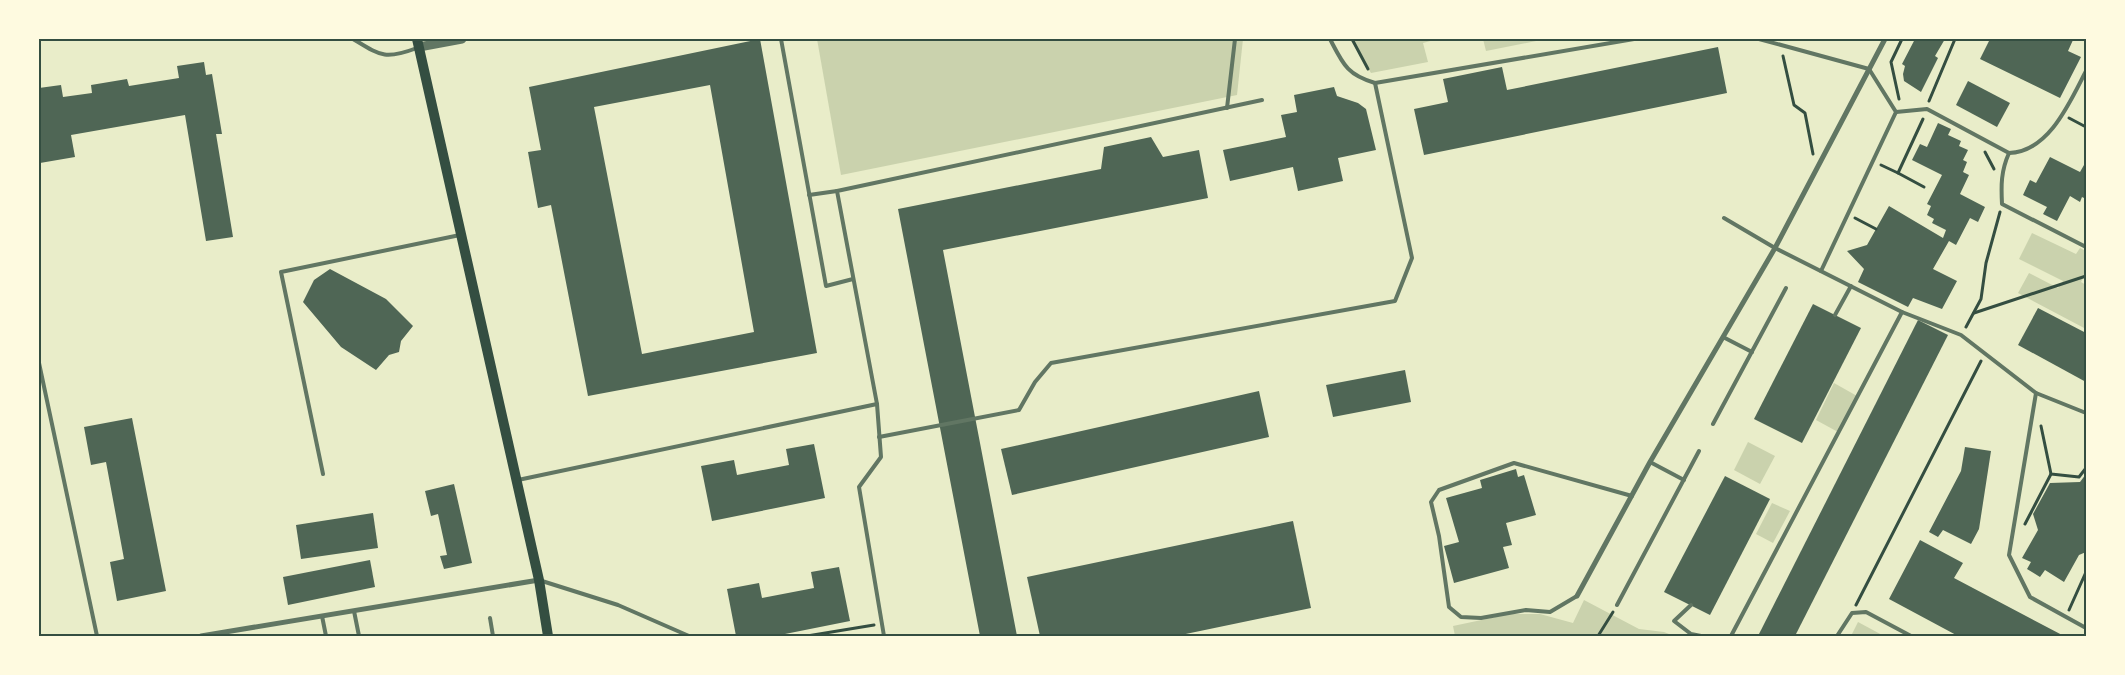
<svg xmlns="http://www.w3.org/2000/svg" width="2125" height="675" viewBox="0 0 2125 675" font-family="'Fira Sans',sans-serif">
	<rect width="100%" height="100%" fill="#e9edc9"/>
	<g fill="#cad2ad">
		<path d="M 817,39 L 1243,39 L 1237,95 L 841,175 Z"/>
		<path d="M 1350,39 L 1438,39 L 1423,43 L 1428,62 L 1371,73 Z"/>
		<path d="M 1483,39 L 1546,39 L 1486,51 Z"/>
		<path d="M 2032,233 L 2076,254 L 2080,248 L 2086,251 L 2086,273 L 2081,282 L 2086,285 L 2086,329 L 2018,293 L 2029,273 L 2058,288 L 2063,281 L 2019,259 Z"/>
		<path d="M 1834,383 L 1857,396 L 1838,432 L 1816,420 Z"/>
		<path d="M 1748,442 L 1775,456 L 1760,484 L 1734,470 Z"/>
		<path d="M 1772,503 L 1790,511 L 1773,543 L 1756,534 Z"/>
		<path d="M 1584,600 L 1639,629 L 1664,632 L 1674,636 L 1455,636 L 1453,626 L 1510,614 L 1540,614 L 1573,623 Z"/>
		<path d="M 1858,622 L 1884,636 L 1851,636 Z"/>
	</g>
	<g fill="#4f6655" fill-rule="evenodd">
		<path d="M 760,39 L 817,353 L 588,396 L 551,205 L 538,208 L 528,152 L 541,150 L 529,87 ZM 710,85 L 754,332 L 642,354 L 594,107 Z"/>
		<path d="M 1915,39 L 1945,39 L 1935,56 L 1938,58 L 1921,92 L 1904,81 L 1903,74 L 1905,66 L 1902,64 Z"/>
		<path d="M 1990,39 L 2070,39 L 2073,40 L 2068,51 L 2081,57 L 2060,98 L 1980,59 Z"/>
		<path d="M 1718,47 L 1727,93 L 1424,155 L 1414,109 L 1448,102 L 1443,79 L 1502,67 L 1507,90 Z"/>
		<path d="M 204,62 L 206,75 L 212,74 L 222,134 L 216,134 L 233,237 L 206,241 L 185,115 L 71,135 L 75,157 L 40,163 L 39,88 L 61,85 L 63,97 L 92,93 L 91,85 L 127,79 L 129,86 L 179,78 L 177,66 Z"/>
		<path d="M 1968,81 L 2010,103 L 1997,127 L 1956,105 Z"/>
		<path d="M 1334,87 L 1337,96 L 1358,103 L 1366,109 L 1376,150 L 1338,158 L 1343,181 L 1298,191 L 1293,167 L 1230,181 L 1223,150 L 1286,137 L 1281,115 L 1297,112 L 1294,95 Z"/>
		<path d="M 1938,123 L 1951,129 L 1948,135 L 1961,141 L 1959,146 L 1968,150 L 1963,160 L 1967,162 L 1963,172 L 1969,175 L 1960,194 L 1985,207 L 1978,222 L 1970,218 L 1956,245 L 1949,241 L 1933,269 L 1957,281 L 1942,309 L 1913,298 L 1908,307 L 1858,282 L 1864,269 L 1847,251 L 1867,245 L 1889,206 L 1943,238 L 1946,230 L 1932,223 L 1934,219 L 1927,215 L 1931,206 L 1927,204 L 1942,175 L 1912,160 L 1920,144 L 1927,147 Z"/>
		<path d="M 1151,137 L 1163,157 L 1199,150 L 1208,198 L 943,250 L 1017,636 L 980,636 L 898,209 L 1101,169 L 1104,147 Z"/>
		<path d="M 2050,157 L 2080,172 L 2084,165 L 2086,166 L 2086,199 L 2082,197 L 2080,202 L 2070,196 L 2057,221 L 2043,214 L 2047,207 L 2023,195 L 2030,180 L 2036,183 Z"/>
		<path d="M 330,269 L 386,299 L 413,326 L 401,341 L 399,352 L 389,355 L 376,370 L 341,347 L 303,302 L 314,280 Z"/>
		<path d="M 1813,304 L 1861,328 L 1802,443 L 1754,419 Z"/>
		<path d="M 2038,308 L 2086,333 L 2086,382 L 2018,345 Z"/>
		<path d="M 1918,320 L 1948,335 L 1795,636 L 1758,636 Z"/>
		<path d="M 1405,370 L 1411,402 L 1333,417 L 1326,385 Z"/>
		<path d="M 1259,391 L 1269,437 L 1012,495 L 1001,449 Z"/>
		<path d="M 132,418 L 166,591 L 117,601 L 110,562 L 124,559 L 106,462 L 91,465 L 84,427 Z"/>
		<path d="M 814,444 L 825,498 L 712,521 L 701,466 L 734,460 L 737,475 L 789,465 L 786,449 Z"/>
		<path d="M 1965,447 L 1991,451 L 1979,529 L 1971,544 L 1943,530 L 1938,537 L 1929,532 L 1961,471 Z"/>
		<path d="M 1516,469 L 1518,477 L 1524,475 L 1536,515 L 1506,523 L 1512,545 L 1503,547 L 1509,568 L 1454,583 L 1444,546 L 1459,542 L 1446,498 L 1482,488 L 1480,480 Z"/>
		<path d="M 2086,474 L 2086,552 L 2079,555 L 2064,582 L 2045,570 L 2040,577 L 2027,569 L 2031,562 L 2022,558 L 2038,530 L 2033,514 L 2050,483 L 2080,482 Z"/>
		<path d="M 1725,476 L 1770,499 L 1710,615 L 1664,592 Z"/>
		<path d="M 454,484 L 472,563 L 444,569 L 440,556 L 447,555 L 438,514 L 431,516 L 425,491 Z"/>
		<path d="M 373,513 L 378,548 L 301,559 L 296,525 Z"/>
		<path d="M 1293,521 L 1311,608 L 1176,636 L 1040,636 L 1027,577 Z"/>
		<path d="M 1920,540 L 1963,563 L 1954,578 L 2064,636 L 1958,636 L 1889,599 Z"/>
		<path d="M 370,560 L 375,587 L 288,605 L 283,577 Z"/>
		<path d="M 839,567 L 850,621 L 775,636 L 736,636 L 727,589 L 759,583 L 762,598 L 814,588 L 811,572 Z"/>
	</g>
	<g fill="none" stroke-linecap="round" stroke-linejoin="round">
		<g stroke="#344e41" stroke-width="3">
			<path d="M 1352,39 L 1368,69"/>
			<path d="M 1783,56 L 1794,105 L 1805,113 L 1813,154"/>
			<path d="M 1899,99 L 1891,62 L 1902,39"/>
			<path d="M 1929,101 L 1955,39"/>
			<path d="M 2069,118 L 2086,127"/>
			<path d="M 1923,119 L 1898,173 L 1924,187"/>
			<path d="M 1985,152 L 1994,169"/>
			<path d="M 1881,165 L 1898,173"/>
			<path d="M 1855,218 L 1876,229"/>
			<path d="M 1974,313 L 2086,276"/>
			<path d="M 1966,327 L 1981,299 L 1986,263 L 2000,212"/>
			<path d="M 2041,426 L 2051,474 L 2079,477 L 2086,468"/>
			<path d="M 2025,524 L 2051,474"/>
			<path d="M 1856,605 L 1981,361"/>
			<path d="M 2069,610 L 2086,572"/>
			<path d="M 807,636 L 874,625"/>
			<path d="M 1598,636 L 1613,612"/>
		</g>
		<g stroke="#617663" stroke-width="4">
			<path d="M 353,39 C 381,56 385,60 417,48"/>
			<path d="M 781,39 L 826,286 L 853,279"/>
			<path d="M 1330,39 C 1343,64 1347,75 1375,83 L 1634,39"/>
			<path d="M 1759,39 L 1869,69 L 1896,112 L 1821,271"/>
			<path d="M 1227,108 L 1235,39"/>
			<path d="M 1896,112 L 1927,109 L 2009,153 C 2001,171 2001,185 2002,204 L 2086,247"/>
			<path d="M 2009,153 C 2049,152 2070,102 2086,71"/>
			<path d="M 809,195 L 837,191"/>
			<path d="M 1724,218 L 1775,248 L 1902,312 L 1961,335 L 2036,393 L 2009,555 L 2030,597 L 2086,628"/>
			<path d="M 1835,315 L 1851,286"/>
			<path d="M 1723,337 L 1752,352"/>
			<path d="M 39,363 L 97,636"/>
			<path d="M 2036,393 L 2086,413"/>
			<path d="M 1713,424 L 1786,288"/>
			<path d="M 879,437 L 1019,410 L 1035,382 L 1051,363 L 1395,301 L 1412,258 L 1375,83"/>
			<path d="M 1650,462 L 1684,480"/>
			<path d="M 323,474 L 281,272 L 460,235"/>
			<path d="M 518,480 L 877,404"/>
			<path d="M 542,581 L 618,605 L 689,636"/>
			<path d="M 1577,596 L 1550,612 L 1526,610 L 1481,618 L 1461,617 L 1449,607 L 1439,536 L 1431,502 L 1439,490 L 1514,463 L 1632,496"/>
			<path d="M 1617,605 L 1699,451"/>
			<path d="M 1691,605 L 1674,621 L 1691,634 L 1701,636"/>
			<path d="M 354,611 L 359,636"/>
			<path d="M 322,616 L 326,636"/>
			<path d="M 490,618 L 493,636"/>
			<path d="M 884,636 L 859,487 L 881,457 L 877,404 L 837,191 L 1262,100"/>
			<path d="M 1731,636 L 1902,312"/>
			<path d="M 1837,636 L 1852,613 L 1866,612 L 1911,636"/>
		</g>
		<g stroke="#617663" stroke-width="5">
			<path d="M 1577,596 L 1650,462 L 1775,248 L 1885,39"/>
			<path d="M 201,636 L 539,580"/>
		</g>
		<path stroke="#617663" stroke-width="9" d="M 419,47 L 462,39"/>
		<path stroke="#344e41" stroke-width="10" d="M 417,39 L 539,580 L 548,636"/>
	</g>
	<rect width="2125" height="675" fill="none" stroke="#fefae0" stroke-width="80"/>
	<rect x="40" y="40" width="2045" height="595" fill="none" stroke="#344e41" stroke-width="2"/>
</svg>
